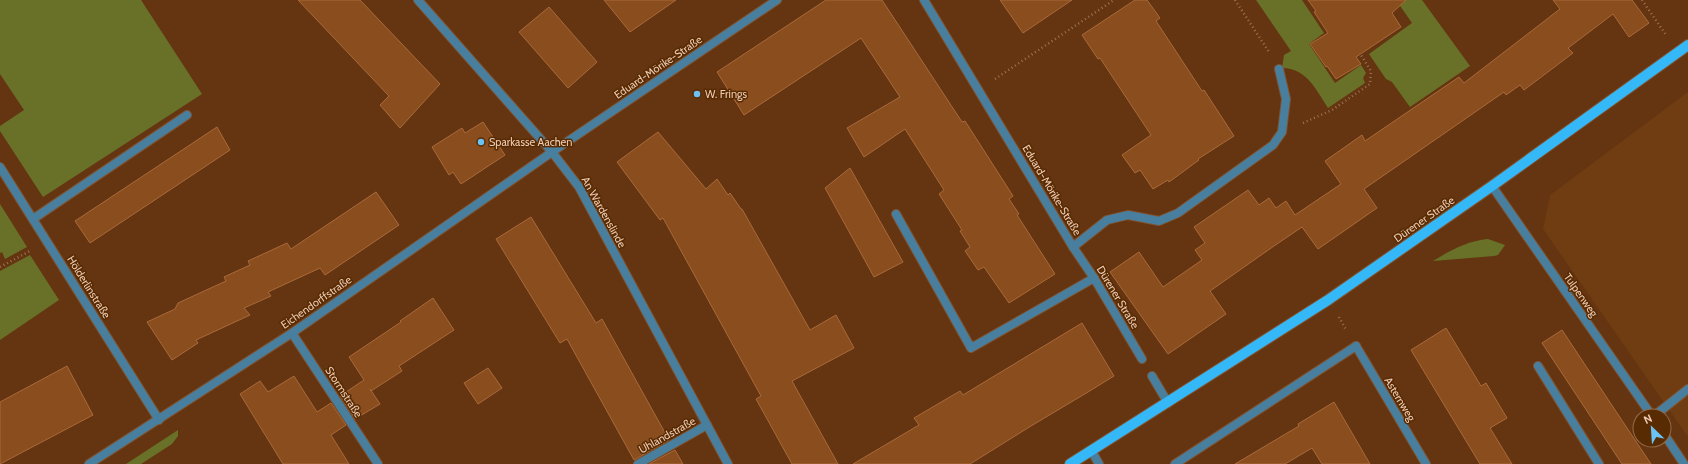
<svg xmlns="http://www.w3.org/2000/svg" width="1688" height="464" viewBox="0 0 1688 464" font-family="Cabin,sans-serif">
	<rect width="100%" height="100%" fill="#643510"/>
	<path fill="#703c11" d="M 1688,92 L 1688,437 L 1543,229 L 1550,195 Z"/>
	<g fill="#697128">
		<path d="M 0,0 L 141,0 L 202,94 L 43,197 L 0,131 L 0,126 L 24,110 L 0,74 Z"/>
		<path d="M 1256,0 L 1302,0 L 1324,33 L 1309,44 L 1335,83 L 1361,65 L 1366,73 L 1363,78 L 1365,83 L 1328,108 C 1316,90 1307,68 1282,68 L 1284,55 L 1291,51 Z"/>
		<path d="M 1396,0 L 1422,0 L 1470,66 L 1410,107 L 1392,82 L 1386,79 L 1369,54 L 1412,23 Z"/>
		<path d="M 0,204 L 27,247 L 5,259 L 2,252 L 0,253 Z"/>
		<path d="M 1488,239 L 1505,245 L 1498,255 L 1494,256 L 1433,261 C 1451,250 1467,241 1488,239 Z"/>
		<path d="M 30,255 L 59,300 L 0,340 L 0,271 Z"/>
		<path d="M 178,430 L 178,436 L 172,444 L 141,464 L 126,464 Z"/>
	</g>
	<g fill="#894d1e" stroke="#aa6a3b">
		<path d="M 298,0 L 360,0 L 440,84 L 400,128 L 380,105 L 389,96 Z"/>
		<path d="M 604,0 L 676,0 L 630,32 Z"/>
		<path d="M 826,0 L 882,0 L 962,122 L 965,121 L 1013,196 L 1009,199 L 1019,214 L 1017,215 L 1055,274 L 1009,303 L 984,267 L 978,270 L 965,251 L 970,247 L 960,231 L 962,230 L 939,194 L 944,190 L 905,129 L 864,157 L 847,128 L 900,97 L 861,38 L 744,115 L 717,72 Z"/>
		<path d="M 1000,0 L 1072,0 L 1023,33 Z"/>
		<path d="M 1135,0 L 1147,0 L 1160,18 L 1156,21 L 1202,91 L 1204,90 L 1234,136 L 1198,159 L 1199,160 L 1169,182 L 1168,180 L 1153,189 L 1140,170 L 1135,173 L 1122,155 L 1151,135 L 1100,58 L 1098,59 L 1082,35 Z"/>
		<path d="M 1308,0 L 1406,0 L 1392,13 L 1401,27 L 1356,57 L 1361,64 L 1336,79 L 1327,66 L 1326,67 L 1310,44 L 1328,33 L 1314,12 L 1316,11 Z"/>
		<path d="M 1553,0 L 1632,0 L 1649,23 L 1629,37 L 1613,14 L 1568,48 L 1573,53 L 1524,90 L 1520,85 L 1506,95 L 1504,92 L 1364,189 L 1377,208 L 1318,249 L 1302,227 L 1274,246 L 1210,291 L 1226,314 L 1168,354 L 1110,272 L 1139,252 L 1163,287 L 1202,260 L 1195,250 L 1205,243 L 1194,227 L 1248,190 L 1259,205 L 1269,198 L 1276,208 L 1286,201 L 1295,215 L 1341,184 L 1325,161 L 1362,135 L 1365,141 L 1459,77 L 1464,83 L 1560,9 Z"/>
		<path d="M 549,7 L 597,62 L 568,88 L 519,32 Z"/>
		<path d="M 483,122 L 505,155 L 461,184 L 453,172 L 449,175 L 432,147 L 462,128 L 465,133 Z"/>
		<path d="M 217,127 L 230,150 L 90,243 L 75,221 Z"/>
		<path d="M 658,132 L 706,189 L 717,179 L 728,195 L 730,193 L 741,209 L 742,209 L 810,330 L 836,315 L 854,348 L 792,381 L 838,464 L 792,464 L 756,399 L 761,396 L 663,218 L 660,220 L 617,162 Z"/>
		<path d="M 850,168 L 903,262 L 874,277 L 825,188 Z"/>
		<path d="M 376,192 L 399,225 L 325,275 L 320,268 L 268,292 L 271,296 L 244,308 L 250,315 L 196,340 L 198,343 L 172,360 L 147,322 L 175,309 L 178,303 L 226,281 L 224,277 L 250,265 L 248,261 L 287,243 L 291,249 Z"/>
		<path d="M 531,217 L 596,323 L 602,319 L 669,440 L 634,460 L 567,339 L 560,343 L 496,239 Z"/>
		<path d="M 433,298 L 454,330 L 399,366 L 402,371 L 371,391 L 370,389 L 380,404 L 355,419 L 340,396 L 364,380 L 349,357 L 401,322 L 400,321 Z"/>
		<path d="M 1082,323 L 1114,376 L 1088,392 L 1031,426 L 970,464 L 853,464 L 919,425 L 914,418 L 960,391 L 963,395 Z"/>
		<path d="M 1446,328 L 1481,386 L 1486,383 L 1507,418 L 1490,428 L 1512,464 L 1480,464 L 1411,350 Z"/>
		<path d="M 1562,330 L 1621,419 L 1651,464 L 1622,464 L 1542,343 Z"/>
		<path d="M 67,366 L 93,415 L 0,464 L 0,402 Z"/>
		<path d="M 488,368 L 502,388 L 478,404 L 464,383 Z"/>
		<path d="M 294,376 L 317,412 L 331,403 L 346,425 L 331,435 L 349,464 L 283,464 L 240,394 L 260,381 L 268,392 Z"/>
		<path d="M 1334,402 L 1370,464 L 1322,464 L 1312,448 L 1285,464 L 1235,464 L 1299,426 L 1298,424 Z"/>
		<path d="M 675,450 L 683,464 L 649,464 Z"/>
	</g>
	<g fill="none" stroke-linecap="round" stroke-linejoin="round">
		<defs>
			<g id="service">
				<path d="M 896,214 L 971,348 L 1094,278"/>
				<path d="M 33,219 L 187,115"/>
				<path d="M 1538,366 L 1599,464"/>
				<path d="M 1654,416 L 1688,389"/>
				<path d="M 1091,450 L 1099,464"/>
				<path d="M 1175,464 L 1356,346"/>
			</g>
			<g id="minor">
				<path d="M 418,0 L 552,152 L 579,187 L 728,464"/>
				<path d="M 924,0 L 1073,247 L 1107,220 L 1128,215 L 1159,221 L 1178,213 L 1273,145 L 1282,132 L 1286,99 L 1279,69"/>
				<path d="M 0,167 L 159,420"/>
				<path d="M 1492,186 L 1652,416"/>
				<path d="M 1073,247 L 1094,278 L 1142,359"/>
				<path d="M 292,333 L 378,464"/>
				<path d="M 1356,346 L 1426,464"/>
				<path d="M 1152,376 L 1168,403"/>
				<path d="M 1664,434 L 1684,464"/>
				<path d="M 89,464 L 292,333 L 552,152 L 777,0"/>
				<path d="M 638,464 L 707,425"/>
			</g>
			<path id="primary" d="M 1070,464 L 1328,300 L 1492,186 L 1688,45"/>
		</defs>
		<use href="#service" stroke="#805331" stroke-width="10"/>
		<use href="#minor" stroke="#805331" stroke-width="10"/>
		<use href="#primary" stroke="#805331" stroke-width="12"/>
		<g stroke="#9e7354" stroke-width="2.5" stroke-dasharray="1 3" stroke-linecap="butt">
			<path d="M 1235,0 L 1269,52"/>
			<path d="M 1642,0 L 1666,35"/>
			<path d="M 995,79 L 1114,0"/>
			<path d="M 1303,123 L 1332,110 L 1370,84 L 1371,71 L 1361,55"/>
			<path d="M 0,267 L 30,251"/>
			<path d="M 1339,317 L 1346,330"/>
		</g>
		<use href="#service" stroke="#487f9e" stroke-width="8"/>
		<use href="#minor" stroke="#487f9e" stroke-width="8"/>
		<use href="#primary" stroke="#34b8f7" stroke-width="10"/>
	</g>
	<g fill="#6cc2f3" stroke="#582b02" stroke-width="1.5">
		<circle cx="697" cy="94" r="4"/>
		<circle cx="481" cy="142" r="4"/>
	</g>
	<g text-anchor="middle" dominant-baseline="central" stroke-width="3" stroke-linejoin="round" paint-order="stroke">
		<g font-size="11" fill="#efcbb4" stroke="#582b02">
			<text transform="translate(658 67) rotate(-34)">Eduard-Mörike-Straße</text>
			<text transform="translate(1052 190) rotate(59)">Eduard-Mörike-Straße</text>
			<text transform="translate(604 212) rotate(61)">An Wardenslinde</text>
			<text transform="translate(1424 219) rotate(-35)">Dürener Straße</text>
			<text transform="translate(89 287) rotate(58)">Hölderlinstraße</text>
			<text transform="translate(1581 295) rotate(55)">Tulpenweg</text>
			<text transform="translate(1118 297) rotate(59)">Dürener Straße</text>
			<text transform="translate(316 302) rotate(-35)">Eichendorffstraße</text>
			<text transform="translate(344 392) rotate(57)">Stormstraße</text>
			<text transform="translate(1400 399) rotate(59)">Asternweg</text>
			<text transform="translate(667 435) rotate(-29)">Uhlandstraße</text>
		</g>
		<g font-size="11" fill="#efcbb4" stroke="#582b02" text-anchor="start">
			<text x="705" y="94">W. Frings</text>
			<text x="489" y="142">Sparkasse Aachen</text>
		</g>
	</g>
	<g transform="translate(1652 428) rotate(335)"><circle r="19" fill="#582b02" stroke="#946b49"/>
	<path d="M0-3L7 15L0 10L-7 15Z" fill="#6cc2f3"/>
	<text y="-6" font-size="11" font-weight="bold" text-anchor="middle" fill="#efcbb4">N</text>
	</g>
</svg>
